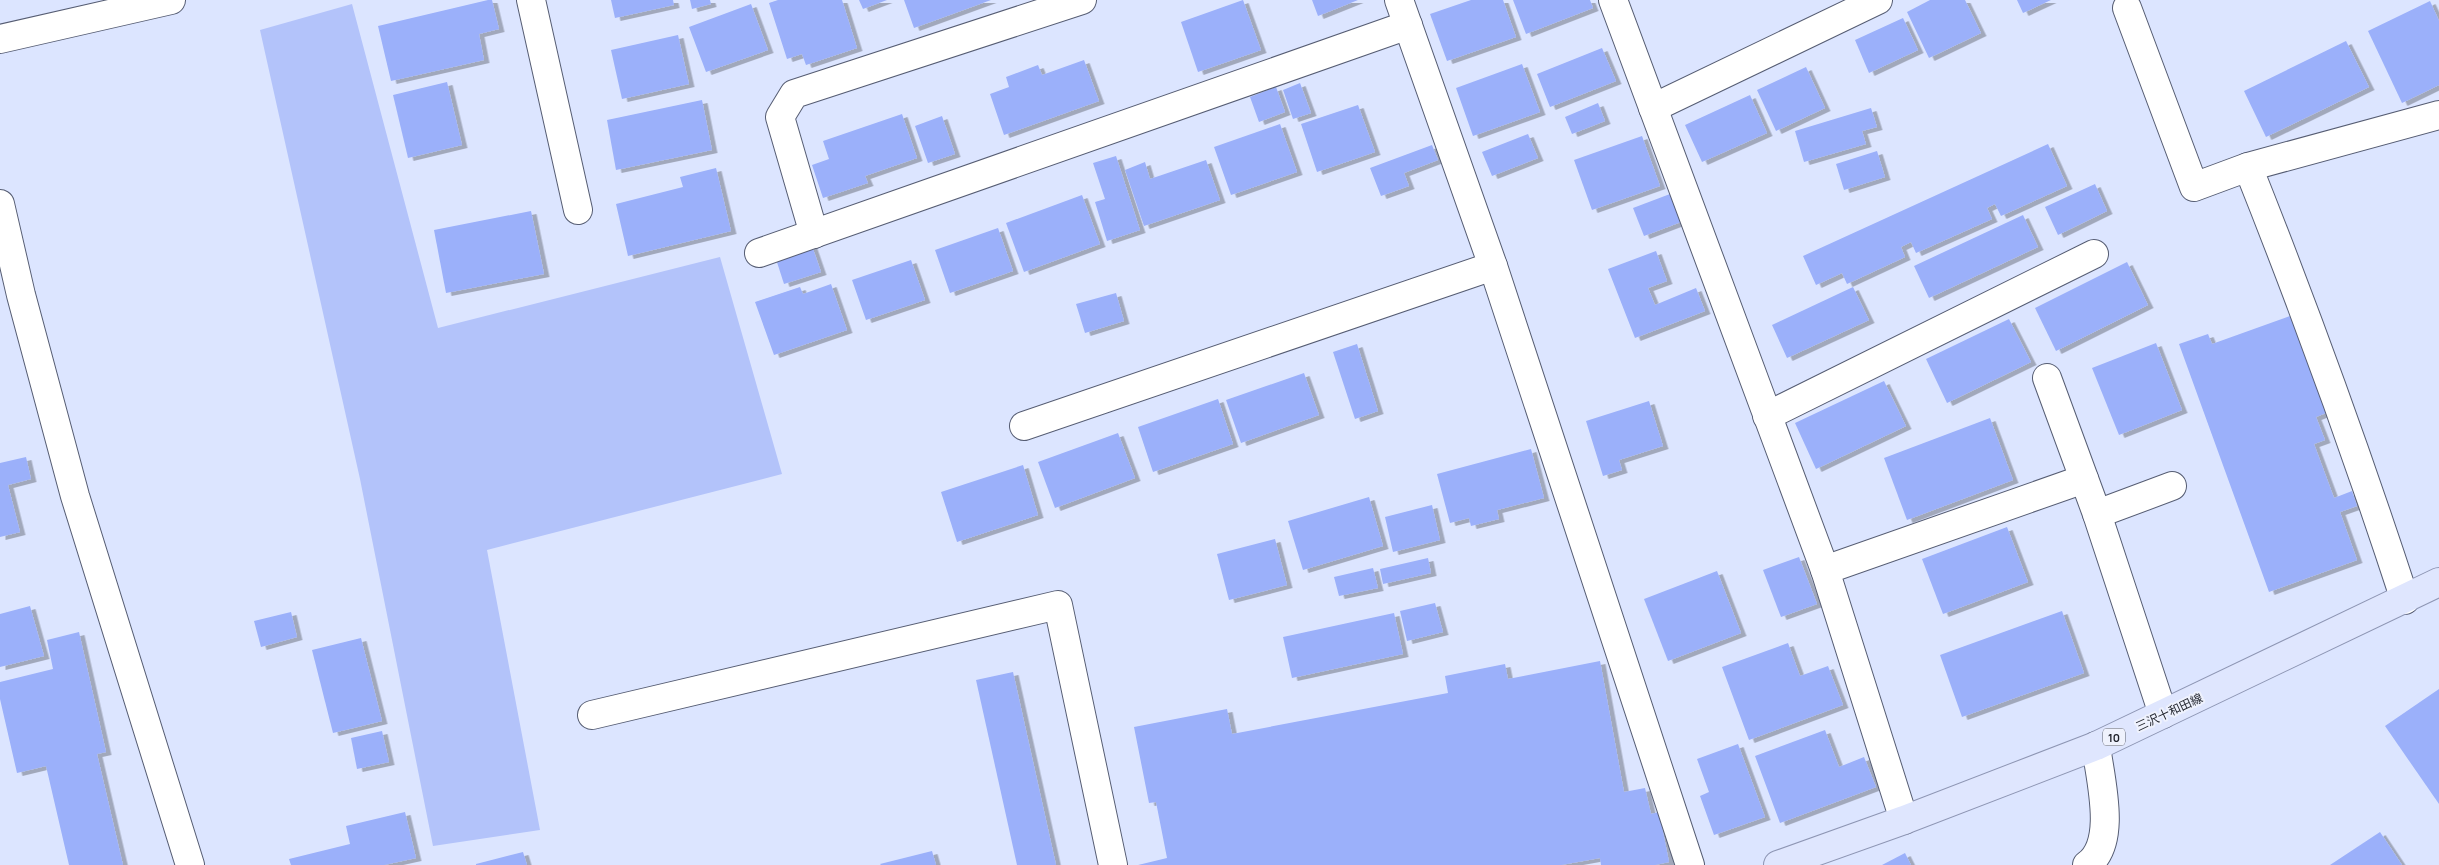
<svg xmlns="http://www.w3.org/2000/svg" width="2439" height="865" viewBox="0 0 2439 865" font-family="Manrope,'Noto Sans JP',sans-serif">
	<defs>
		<filter id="shadow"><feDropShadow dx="5.5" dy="3" stdDeviation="0" flood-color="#0004"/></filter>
	</defs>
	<rect width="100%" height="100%" fill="#dce5ff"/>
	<path fill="#b3c3fa" d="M 352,4 L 438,328 L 720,257 L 782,474 L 487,550 L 540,830 L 433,846 L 360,479 L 260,30 Z"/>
	<g fill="#9bb0fa" filter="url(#shadow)">
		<path d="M 488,0 L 492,0 L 499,29 L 479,34 L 484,60 L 391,81 L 378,26 Z"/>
		<path d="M 611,0 L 673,0 L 674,5 L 615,18 Z"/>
		<path d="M 690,0 L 710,0 L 711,4 L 692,9 Z"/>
		<path d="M 778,0 L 842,0 L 857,48 L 806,65 L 802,54 L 787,59 L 769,3 Z"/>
		<path d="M 859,0 L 887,0 L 863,9 Z"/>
		<path d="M 904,0 L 991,0 L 914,28 Z"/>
		<path d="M 1243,0 L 1261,50 L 1198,72 L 1181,22 Z"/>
		<path d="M 1312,0 L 1358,0 L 1318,16 Z"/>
		<path d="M 1471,0 L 1503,0 L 1516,37 L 1447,61 L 1430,14 Z"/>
		<path d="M 1513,0 L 1590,0 L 1593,8 L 1526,34 Z"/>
		<path d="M 1930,0 L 1965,0 L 1981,33 L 1929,58 L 1907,12 Z"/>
		<path d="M 2017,0 L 2051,0 L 2023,13 Z"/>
		<path d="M 2430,1 L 2439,21 L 2439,85 L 2402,103 L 2368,31 Z"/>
		<path d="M 751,4 L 768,50 L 706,72 L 689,27 Z"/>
		<path d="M 1903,18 L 1918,50 L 1869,73 L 1855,40 Z"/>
		<path d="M 678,35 L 689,84 L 622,99 L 611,50 Z"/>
		<path d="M 2346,41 L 2369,87 L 2266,137 L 2244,91 Z"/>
		<path d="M 1602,48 L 1616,81 L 1550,107 L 1537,74 Z"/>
		<path d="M 1084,60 L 1099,101 L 1004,135 L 990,94 L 1009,87 L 1006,77 L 1038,65 L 1042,75 Z"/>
		<path d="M 1522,64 L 1540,112 L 1473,136 L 1456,88 Z"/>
		<path d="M 1806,67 L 1825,108 L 1776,131 L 1757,90 Z"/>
		<path d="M 447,82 L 462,145 L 408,158 L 393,95 Z"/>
		<path d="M 1300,83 L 1311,113 L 1293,119 L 1283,90 Z"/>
		<path d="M 1276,87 L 1285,112 L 1259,122 L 1250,97 Z"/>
		<path d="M 1750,95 L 1767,133 L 1702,162 L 1685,125 Z"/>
		<path d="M 702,100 L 712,150 L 616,170 L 607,120 Z"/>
		<path d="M 1598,103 L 1605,121 L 1572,134 L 1565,117 Z"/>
		<path d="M 1358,105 L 1375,152 L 1317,172 L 1301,124 Z"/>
		<path d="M 1871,108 L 1877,127 L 1862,131 L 1866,144 L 1804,162 L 1795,131 Z"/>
		<path d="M 902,114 L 917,158 L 865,176 L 868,183 L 823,198 L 812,165 L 829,159 L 823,141 Z"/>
		<path d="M 942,116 L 955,154 L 928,163 L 915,126 Z"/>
		<path d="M 1280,124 L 1297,172 L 1231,195 L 1214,147 Z"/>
		<path d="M 1528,134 L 1538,158 L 1492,176 L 1482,152 Z"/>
		<path d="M 1642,136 L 1660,186 L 1592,210 L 1574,160 Z"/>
		<path d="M 2048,144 L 2067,186 L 2001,216 L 1995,204 L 1987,208 L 1992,219 L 1916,253 L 1911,242 L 1901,247 L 1905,257 L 1847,284 L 1842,273 L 1816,285 L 1803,256 Z"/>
		<path d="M 1432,145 L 1438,160 L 1404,173 L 1409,186 L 1381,196 L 1370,168 Z"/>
		<path d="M 1877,151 L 1885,177 L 1844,190 L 1836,164 Z"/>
		<path d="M 1116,156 L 1140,230 L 1107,241 L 1095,202 L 1105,199 L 1093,163 Z"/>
		<path d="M 1206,160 L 1220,200 L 1144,226 L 1125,170 L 1145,162 L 1150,179 Z"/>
		<path d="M 716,168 L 731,231 L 628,256 L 616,204 L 683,187 L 680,177 Z"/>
		<path d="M 2095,184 L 2107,211 L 2058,235 L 2045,207 Z"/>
		<path d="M 1670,194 L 1681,222 L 1644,236 L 1633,208 Z"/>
		<path d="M 1082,195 L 1100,244 L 1024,272 L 1006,223 Z"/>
		<path d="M 531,211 L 544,274 L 446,293 L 434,230 Z"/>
		<path d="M 2023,215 L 2038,247 L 1929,298 L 1914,266 Z"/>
		<path d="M 998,228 L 1013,271 L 950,293 L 935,250 Z"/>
		<path d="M 811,243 L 821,272 L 784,284 L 775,256 Z"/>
		<path d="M 1656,251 L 1667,281 L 1648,288 L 1655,305 L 1696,288 L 1705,311 L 1635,338 L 1608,269 Z"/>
		<path d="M 911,260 L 925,300 L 866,320 L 852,280 Z"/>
		<path d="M 2127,262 L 2148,305 L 2056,351 L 2035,308 Z"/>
		<path d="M 831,284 L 847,330 L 774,355 L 755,302 L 800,287 L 803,294 Z"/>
		<path d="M 1853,287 L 1869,320 L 1787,358 L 1772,325 Z"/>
		<path d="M 1116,293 L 1124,321 L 1085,333 L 1076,304 Z"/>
		<path d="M 2290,316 L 2326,413 L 2316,417 L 2325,440 L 2314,444 L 2334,498 L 2352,491 L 2357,506 L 2340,512 L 2357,560 L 2269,592 L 2179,344 L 2208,334 L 2212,344 Z"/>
		<path d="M 2009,319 L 2031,362 L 1947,403 L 1926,359 Z"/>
		<path d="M 2156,343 L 2182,410 L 2119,435 L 2092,368 Z"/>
		<path d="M 1357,344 L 1378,411 L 1355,419 L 1333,352 Z"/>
		<path d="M 1304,373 L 1319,415 L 1241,443 L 1226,400 Z"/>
		<path d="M 1884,381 L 1906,426 L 1816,469 L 1795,423 Z"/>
		<path d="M 1218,399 L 1233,444 L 1153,472 L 1138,427 Z"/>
		<path d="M 1649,401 L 1663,446 L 1619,460 L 1622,470 L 1603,476 L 1586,421 Z"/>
		<path d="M 1990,418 L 2013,480 L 1907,520 L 1884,458 Z"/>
		<path d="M 1118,433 L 1135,478 L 1055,508 L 1038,462 Z"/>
		<path d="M 1531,449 L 1544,498 L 1497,510 L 1499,519 L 1471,526 L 1469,518 L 1450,523 L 1437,474 Z"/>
		<path d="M 26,457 L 31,479 L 8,485 L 20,532 L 0,537 L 0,463 Z"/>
		<path d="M 1023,465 L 1038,515 L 957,542 L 941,492 Z"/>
		<path d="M 1369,497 L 1383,546 L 1303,570 L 1288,521 Z"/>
		<path d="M 1432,505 L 1440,540 L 1393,552 L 1385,517 Z"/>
		<path d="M 2007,527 L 2028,582 L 1943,614 L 1922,559 Z"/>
		<path d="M 1275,539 L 1287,585 L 1229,600 L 1217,554 Z"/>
		<path d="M 1799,557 L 1817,604 L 1781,617 L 1763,570 Z"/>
		<path d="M 1428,558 L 1431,573 L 1383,584 L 1380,569 Z"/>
		<path d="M 1373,568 L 1378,588 L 1339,596 L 1334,577 Z"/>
		<path d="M 1717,571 L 1741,633 L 1668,661 L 1644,599 Z"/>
		<path d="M 1435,603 L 1443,632 L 1407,641 L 1400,611 Z"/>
		<path d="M 30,606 L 44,656 L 0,667 L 0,614 Z"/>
		<path d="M 2062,611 L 2084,673 L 1962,717 L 1940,655 Z"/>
		<path d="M 291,612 L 297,637 L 261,647 L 254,621 Z"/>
		<path d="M 1394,613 L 1403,654 L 1292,678 L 1283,637 Z"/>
		<path d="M 79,632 L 106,752 L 97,754 L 123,865 L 69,865 L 46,766 L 17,773 L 0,699 L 0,682 L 53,669 L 47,640 Z"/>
		<path d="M 361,638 L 382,721 L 333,733 L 312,650 Z"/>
		<path d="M 1788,643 L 1800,676 L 1828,666 L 1843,705 L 1749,740 L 1722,667 Z"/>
		<path d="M 1600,661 L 1624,792 L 1645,788 L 1651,814 L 1659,812 L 1669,862 L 1655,865 L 1601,865 L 1600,858 L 1561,865 L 1138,865 L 1167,858 L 1156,802 L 1149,803 L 1134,727 L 1227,709 L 1232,734 L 1448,693 L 1445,676 L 1505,664 L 1508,679 Z"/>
		<path d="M 1013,672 L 1056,865 L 1017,865 L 976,680 Z"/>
		<path d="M 2439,689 L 2439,804 L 2385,726 Z"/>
		<path d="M 1825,730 L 1839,767 L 1864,757 L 1876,787 L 1780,823 L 1755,756 Z"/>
		<path d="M 382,731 L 389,762 L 357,769 L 351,738 Z"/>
		<path d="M 1738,744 L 1765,817 L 1714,835 L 1700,796 L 1709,792 L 1697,759 Z"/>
		<path d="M 405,812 L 416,858 L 384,865 L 291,865 L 289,859 L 350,844 L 346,826 Z"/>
		<path d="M 2380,832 L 2402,865 L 2330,865 Z"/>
		<path d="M 932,851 L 936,865 L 881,865 L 880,864 Z"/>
		<path d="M 523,852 L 527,865 L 476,865 L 476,864 Z"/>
		<path d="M 1905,853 L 1911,865 L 1882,865 Z"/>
	</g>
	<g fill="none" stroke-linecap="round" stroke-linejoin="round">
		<defs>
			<g id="minor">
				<path d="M 531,0 L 578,210"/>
				<path d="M 1399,0 L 1493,266 L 1690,865"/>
				<path d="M 1613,0 L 1825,570 L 1904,820"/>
				<path d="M 2127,8 L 2194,187 L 2248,167 C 2305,310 2357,453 2405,600"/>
				<path d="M 0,39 L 171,0"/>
				<path d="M 1653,108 L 1878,0"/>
				<path d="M 2248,167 L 2439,115"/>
				<path d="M 0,204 L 21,295 L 75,496 L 190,865"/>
				<path d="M 814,234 L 780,117 L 794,94 L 1082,0"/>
				<path d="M 759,253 L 1408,25"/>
				<path d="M 2047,378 L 2097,514 L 2163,714"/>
				<path d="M 1767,416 L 2094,254"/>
				<path d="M 1024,426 L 1493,266"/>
				<path d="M 2097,514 L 2172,486"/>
				<path d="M 1825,570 L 2084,479"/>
				<path d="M 592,715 L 1058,605 L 1113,865"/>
				<path d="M 2087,865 C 2118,843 2100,779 2096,746"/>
			</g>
			<path id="major" d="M 1778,865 L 1904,820 L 2096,746 L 2439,582"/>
		</defs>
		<use href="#minor" stroke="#565d73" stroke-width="30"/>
		<use href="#major" stroke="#8e96b4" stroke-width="30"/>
		<use href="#minor" stroke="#fff" stroke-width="28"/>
		<use href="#major" stroke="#dfe6fe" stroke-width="28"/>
	</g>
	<g text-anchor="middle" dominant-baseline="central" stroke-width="4" stroke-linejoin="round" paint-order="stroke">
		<rect fill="#eff2fd" stroke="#5d606a" stroke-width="1" x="2103" y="728.5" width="22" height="17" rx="4"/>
		<g font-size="11" font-weight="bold" fill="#1f222b">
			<text x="2114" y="737">10</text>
		</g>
		<g font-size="12" fill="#1f222b" stroke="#eff2fd">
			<text transform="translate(2169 712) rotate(-25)">三沢十和田線</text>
		</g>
	</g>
</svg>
